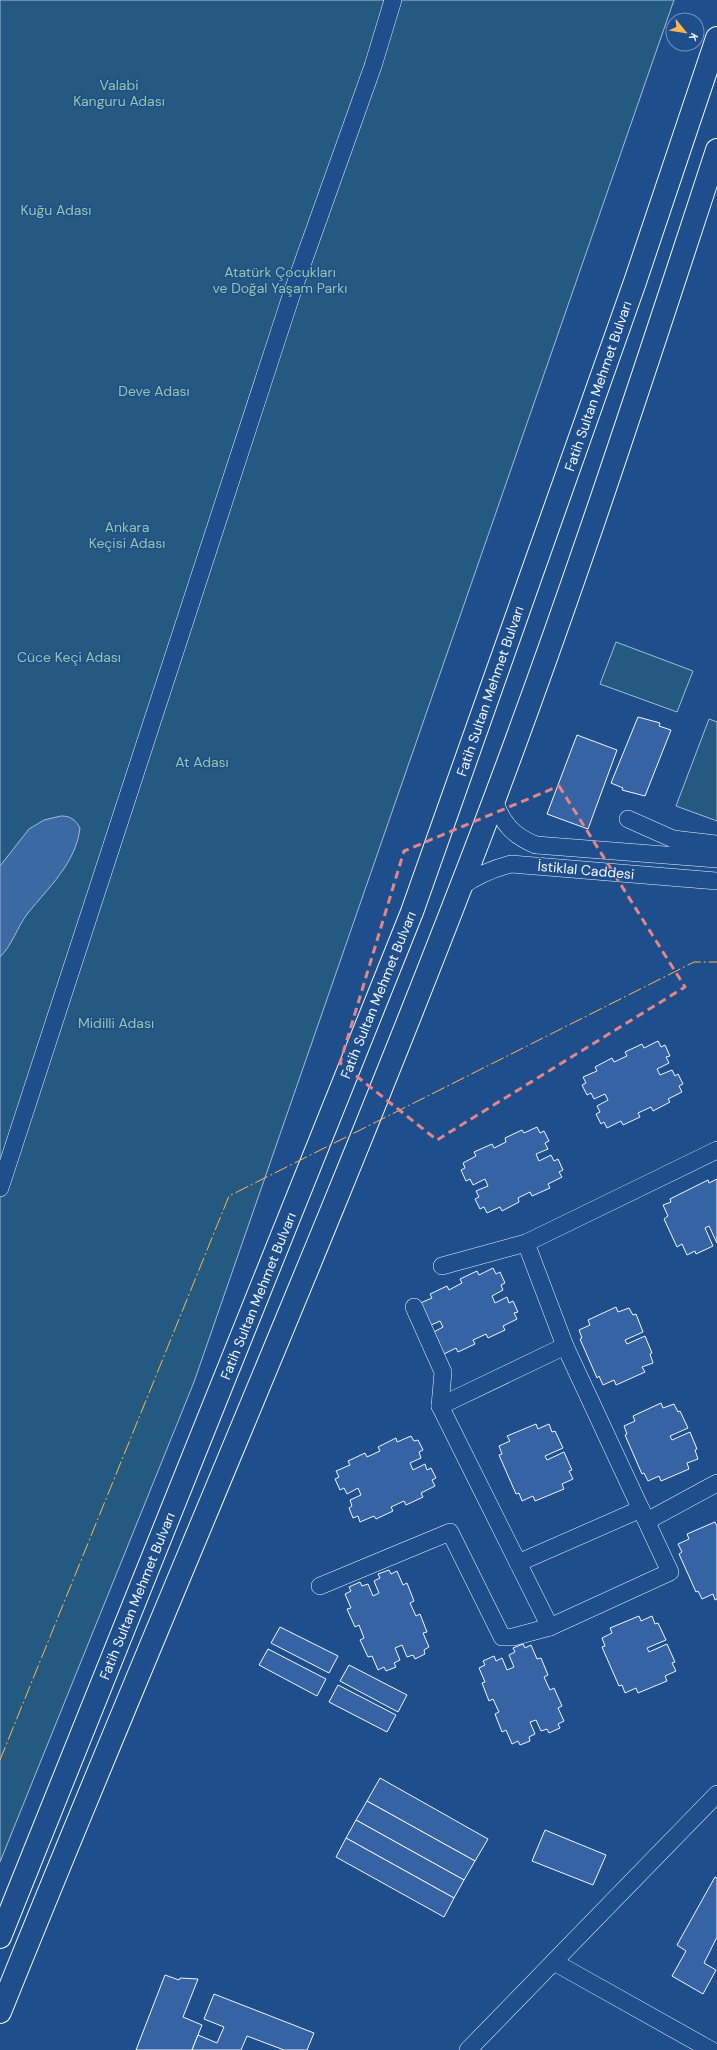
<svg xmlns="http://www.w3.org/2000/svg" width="717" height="2050" viewBox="0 0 717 2050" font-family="'DM Sans',sans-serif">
	<rect width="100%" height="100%" fill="#1f4e8c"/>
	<g fill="#245a82" stroke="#a8bbd7">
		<path d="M 0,0 L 674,0 L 194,1382 L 0,1862 Z"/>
		<path d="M 616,642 L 693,671 L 677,712 L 600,684 Z"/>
		<path d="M 709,719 L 717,722 L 717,821 L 676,806 Z"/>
	</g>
	<path fill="#3b69a3" stroke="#a8bbd7" d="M 61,816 C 70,816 75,819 80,828 C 76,863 48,888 28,913 C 17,927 13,944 0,957 L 0,866 L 29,829 L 44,820 Z"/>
	<g fill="#3563a3" stroke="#f2f6ff">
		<path d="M 638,717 L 660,723 L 659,726 L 671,730 L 645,796 L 622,790 L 623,788 L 611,783 Z"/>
		<path d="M 577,735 L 617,750 L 588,829 L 547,814 Z"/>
		<path d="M 658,1041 L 661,1047 L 665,1045 L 670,1056 L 666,1057 L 669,1063 L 657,1069 L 660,1075 L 672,1070 L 675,1076 L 678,1074 L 683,1084 L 679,1086 L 682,1092 L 668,1099 L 670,1102 L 653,1111 L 651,1107 L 638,1113 L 640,1117 L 623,1125 L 621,1121 L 607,1128 L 604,1122 L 601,1124 L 596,1114 L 600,1112 L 597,1106 L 608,1100 L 605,1094 L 594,1099 L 591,1093 L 587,1095 L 582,1085 L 586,1083 L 583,1077 L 597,1071 L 595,1067 L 612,1058 L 614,1062 L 627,1056 L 625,1052 L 642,1044 L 644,1048 Z"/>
		<path d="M 537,1127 L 540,1133 L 544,1131 L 549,1141 L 545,1143 L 548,1149 L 536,1154 L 539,1161 L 551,1155 L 554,1161 L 558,1159 L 563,1170 L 559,1172 L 562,1177 L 548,1184 L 550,1188 L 532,1196 L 530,1192 L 518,1198 L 519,1202 L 502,1211 L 500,1207 L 487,1213 L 484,1207 L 480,1209 L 475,1199 L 479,1197 L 476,1191 L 488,1186 L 485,1179 L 473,1185 L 470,1179 L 466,1181 L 461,1170 L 465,1168 L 463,1163 L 476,1156 L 474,1152 L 492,1144 L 494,1148 L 506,1142 L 505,1138 L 522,1130 L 524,1133 Z"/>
		<path d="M 717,1179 L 717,1243 L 709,1226 L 705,1228 L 713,1246 L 696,1254 L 695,1251 L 687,1255 L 682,1244 L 677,1247 L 664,1219 L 668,1216 L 663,1205 L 671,1202 L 670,1199 L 708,1180 L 709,1183 Z"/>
		<path d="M 493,1268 L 496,1274 L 500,1272 L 505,1283 L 501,1285 L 503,1290 L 492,1296 L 495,1303 L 507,1297 L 509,1303 L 513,1301 L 518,1312 L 514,1313 L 517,1319 L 503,1326 L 505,1330 L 488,1338 L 486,1334 L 473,1340 L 475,1344 L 458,1352 L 456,1348 L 442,1355 L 432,1333 L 443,1327 L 440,1321 L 429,1326 L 418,1304 L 432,1298 L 430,1294 L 447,1286 L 449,1290 L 462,1283 L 460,1279 L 477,1271 L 479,1275 Z"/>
		<path d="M 616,1307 L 618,1312 L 629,1308 L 633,1315 L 636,1314 L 643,1332 L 625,1340 L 627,1344 L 645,1336 L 652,1353 L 650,1354 L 653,1363 L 642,1367 L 645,1372 L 616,1385 L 614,1380 L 603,1385 L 599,1376 L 597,1378 L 580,1339 L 582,1338 L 579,1330 L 590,1325 L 588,1320 Z"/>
		<path d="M 661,1403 L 663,1408 L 674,1404 L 678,1412 L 680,1411 L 688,1428 L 670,1436 L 672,1440 L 690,1432 L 697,1449 L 695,1450 L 698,1459 L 687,1463 L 689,1469 L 661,1481 L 659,1476 L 648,1481 L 644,1473 L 642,1474 L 625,1435 L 627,1434 L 624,1426 L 635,1421 L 633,1416 Z"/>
		<path d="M 536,1424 L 538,1429 L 549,1424 L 552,1432 L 555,1431 L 563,1448 L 545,1456 L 547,1460 L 564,1452 L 572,1470 L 569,1471 L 573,1479 L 562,1484 L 564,1489 L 535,1501 L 533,1496 L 522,1501 L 519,1493 L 516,1494 L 499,1455 L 502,1454 L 499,1446 L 510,1441 L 507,1436 Z"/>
		<path d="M 411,1436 L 414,1441 L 418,1440 L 423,1450 L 419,1452 L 421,1458 L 410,1463 L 413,1470 L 425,1464 L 427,1470 L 431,1468 L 436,1478 L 432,1480 L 435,1486 L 421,1493 L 423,1497 L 406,1505 L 404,1501 L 391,1507 L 393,1511 L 376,1519 L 374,1516 L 360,1522 L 358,1516 L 353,1518 L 349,1508 L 352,1506 L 350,1500 L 361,1495 L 358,1488 L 347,1494 L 344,1488 L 340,1490 L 335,1479 L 339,1477 L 336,1471 L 350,1465 L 348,1461 L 365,1453 L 367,1457 L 380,1451 L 378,1447 L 396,1438 L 397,1442 Z"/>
		<path d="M 715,1522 L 717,1526 L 717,1599 L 715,1600 L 713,1594 L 702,1599 L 698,1591 L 696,1592 L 679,1554 L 682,1552 L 678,1544 L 689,1539 L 687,1534 Z"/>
		<path d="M 389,1570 L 391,1574 L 397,1571 L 403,1585 L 407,1583 L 414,1601 L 410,1603 L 416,1616 L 420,1614 L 427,1632 L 423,1633 L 429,1647 L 424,1650 L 425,1654 L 415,1659 L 413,1655 L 407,1657 L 402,1645 L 395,1648 L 400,1660 L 394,1663 L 396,1667 L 386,1671 L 384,1667 L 378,1670 L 372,1656 L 368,1657 L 360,1640 L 364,1638 L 359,1625 L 355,1627 L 347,1609 L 351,1608 L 345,1594 L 351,1591 L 349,1587 L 360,1582 L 362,1586 L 368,1584 L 373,1596 L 379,1593 L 374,1581 L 380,1578 L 378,1574 Z"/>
		<path d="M 639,1616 L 641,1621 L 652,1616 L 655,1624 L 658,1623 L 666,1640 L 647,1648 L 649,1652 L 667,1644 L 675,1662 L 672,1663 L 676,1671 L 665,1676 L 667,1681 L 638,1693 L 636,1688 L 625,1693 L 622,1685 L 619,1686 L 602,1647 L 605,1646 L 602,1638 L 612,1633 L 610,1628 Z"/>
		<path d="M 280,1627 L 338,1656 L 329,1673 L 271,1643 Z"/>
		<path d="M 523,1644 L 525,1648 L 531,1645 L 537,1659 L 541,1658 L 548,1675 L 544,1677 L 550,1690 L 554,1688 L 562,1706 L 558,1708 L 564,1721 L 558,1724 L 560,1728 L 549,1733 L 547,1729 L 541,1731 L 536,1720 L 530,1722 L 535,1734 L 529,1737 L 530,1741 L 520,1745 L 518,1741 L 512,1744 L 506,1730 L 502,1732 L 495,1714 L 499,1712 L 493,1699 L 489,1701 L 482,1683 L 485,1682 L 479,1668 L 485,1665 L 483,1661 L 494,1656 L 496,1661 L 502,1658 L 507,1670 L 514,1667 L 509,1655 L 515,1652 L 513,1648 Z"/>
		<path d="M 268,1649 L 326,1679 L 317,1696 L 259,1665 Z"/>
		<path d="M 349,1665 L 407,1695 L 398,1712 L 340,1681 Z"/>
		<path d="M 338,1685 L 396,1715 L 387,1732 L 329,1702 Z"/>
		<path d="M 380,1778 L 488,1839 L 475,1861 L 367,1801 Z"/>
		<path d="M 367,1801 L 475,1861 L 464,1880 L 356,1820 Z"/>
		<path d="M 356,1820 L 464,1880 L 454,1898 L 346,1838 Z"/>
		<path d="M 545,1830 L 606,1855 L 593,1885 L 532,1861 Z"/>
		<path d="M 346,1838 L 454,1898 L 444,1917 L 336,1857 Z"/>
		<path d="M 715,1877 L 717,1878 L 717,1937 L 704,1963 L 716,1970 L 703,1994 L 672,1976 L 686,1951 L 677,1945 Z"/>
		<path d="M 165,1975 L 179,1980 L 180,1978 L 198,1979 L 183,2017 L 202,2025 L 192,2050 L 136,2050 Z"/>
		<path d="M 214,1994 L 314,2033 L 307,2050 L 284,2050 L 247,2036 L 241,2050 L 192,2050 L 198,2035 L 217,2043 L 224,2027 L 204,2019 Z"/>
	</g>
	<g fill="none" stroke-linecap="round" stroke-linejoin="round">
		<defs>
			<g id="minor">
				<path d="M 494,800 C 502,823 513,836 536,845 L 717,859"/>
				<path d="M 628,819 L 673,839 L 717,844"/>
				<path d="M 461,887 C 477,875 492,869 511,864 L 717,881"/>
				<path d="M 0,1188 L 292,293 L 373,66 L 393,0"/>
				<path d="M 442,1266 L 526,1243 L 717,1150"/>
				<path d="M 414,1307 L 443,1372 L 440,1406"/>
				<path d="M 647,1521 L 717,1483"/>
				<path d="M 518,1563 L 641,1509"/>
				<path d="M 320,1586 L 450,1532 L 502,1637 L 513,1637 L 550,1627 L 670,1572 L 565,1346 L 526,1243"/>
				<path d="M 550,1627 L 440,1406 L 565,1346"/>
				<path d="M 554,1962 L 711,2050"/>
				<path d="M 468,2050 L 717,1794"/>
			</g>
			<g id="highway">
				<path d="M 0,1937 L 412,912 L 635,282 L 717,38"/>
				<path d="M 0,2012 C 151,1637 314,1266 460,889 C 555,646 636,398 717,150"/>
			</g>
		</defs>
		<use href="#minor" stroke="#f2f6ff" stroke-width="18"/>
		<use href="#highway" stroke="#f2f6ff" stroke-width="24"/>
		<use href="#minor" stroke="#1f4e8c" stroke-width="17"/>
		<use href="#highway" stroke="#1f4e8c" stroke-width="22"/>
		<path stroke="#ffb74d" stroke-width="1" stroke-dasharray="14 3 2 3" stroke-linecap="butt" d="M 0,1760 L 229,1196 L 694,962 L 717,962"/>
	</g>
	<path fill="none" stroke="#e38589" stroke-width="3" stroke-dasharray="8 5" stroke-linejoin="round" d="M 559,786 L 685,987 L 437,1140 L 340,1063 L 404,851 Z"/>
	<g text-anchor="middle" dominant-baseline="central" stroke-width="3" stroke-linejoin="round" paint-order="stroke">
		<g font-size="14" fill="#97c8a6" stroke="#1f4e8c">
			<text x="119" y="85">Valabi<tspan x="119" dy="16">Kanguru Adası</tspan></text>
			<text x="56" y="210">Kuğu Adası</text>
			<text x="280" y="272">Atatürk Çocukları<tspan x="280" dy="16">ve Doğal Yaşam Parkı</tspan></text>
			<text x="154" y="391">Deve Adası</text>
			<text x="127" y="527">Ankara<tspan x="127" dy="16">Keçisi Adası</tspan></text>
			<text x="69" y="657">Cüce Keçi Adası</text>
			<text x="202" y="762">At Adası</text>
			<text x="116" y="1023">Midilli Adası</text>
		</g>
		<g font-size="14" fill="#f2f6ff" stroke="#1f4e8c">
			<text transform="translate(598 386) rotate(-71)">Fatih Sultan Mehmet Bulvarı</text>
			<text transform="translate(490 691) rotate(-71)">Fatih Sultan Mehmet Bulvarı</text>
			<text transform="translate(586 870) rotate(5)">İstiklal Caddesi</text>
			<text transform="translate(378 995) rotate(-68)">Fatih Sultan Mehmet Bulvarı</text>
			<text transform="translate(258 1296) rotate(-68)">Fatih Sultan Mehmet Bulvarı</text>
			<text transform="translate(137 1596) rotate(-68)">Fatih Sultan Mehmet Bulvarı</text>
		</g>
	</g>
	<g transform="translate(685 32) rotate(120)"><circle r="19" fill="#1f4e8c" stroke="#7391ba"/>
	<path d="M0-3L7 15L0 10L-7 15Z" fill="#ffb74d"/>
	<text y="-6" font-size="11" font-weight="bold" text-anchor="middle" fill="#f2f6ff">K</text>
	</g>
</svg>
